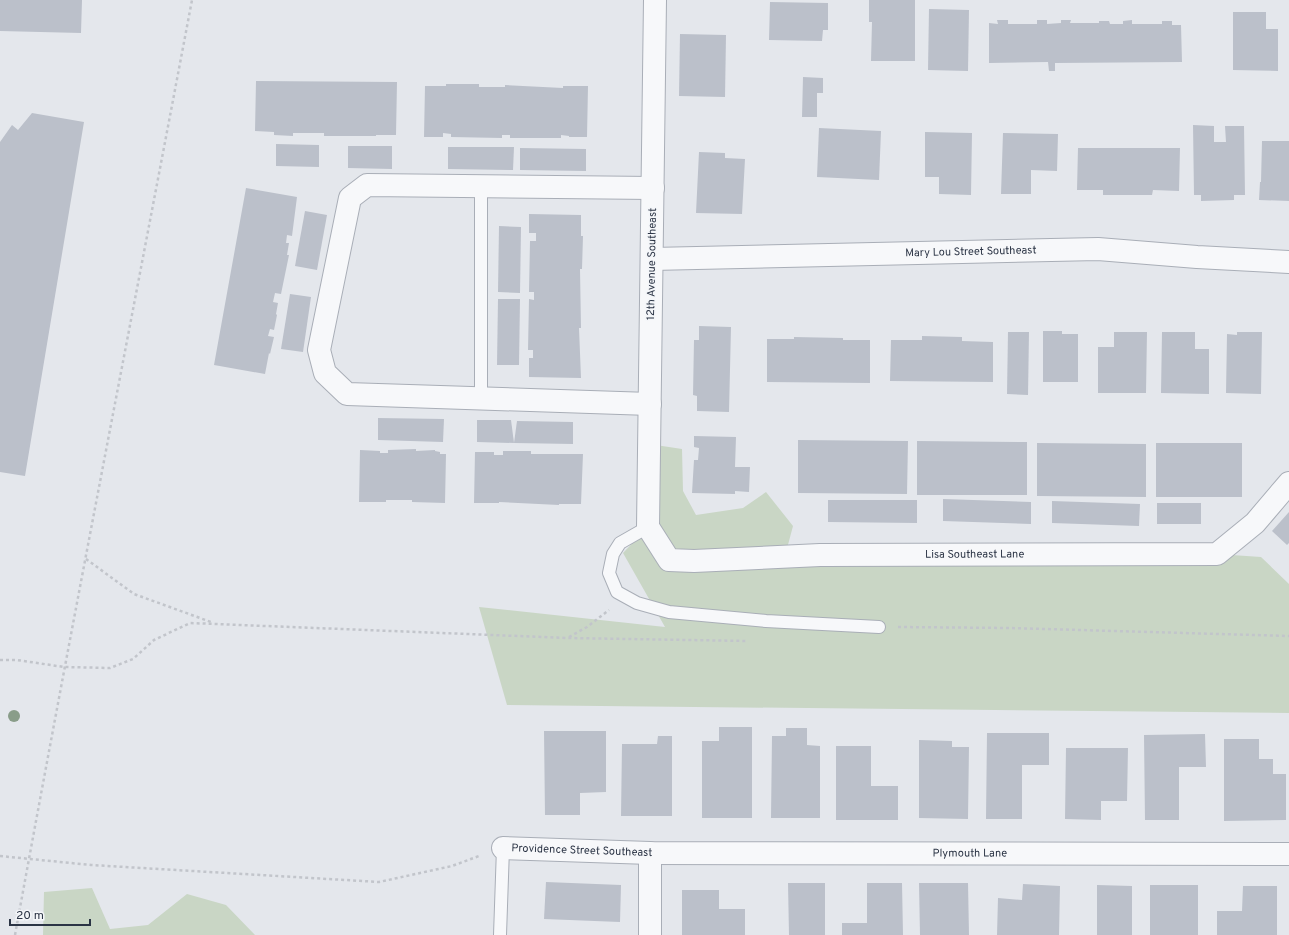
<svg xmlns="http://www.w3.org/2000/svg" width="1289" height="935" viewBox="0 0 1289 935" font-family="Overpass,sans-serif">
	<rect width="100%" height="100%" fill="#e4e7ec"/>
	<g fill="#c9d6c5">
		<path d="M 649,444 L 682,449 L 683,491 L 696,515 L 743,508 L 766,492 L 793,526 L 785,556 L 1217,554 L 1261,557 L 1289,584 L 1289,713 L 507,705 L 479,607 L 665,627 L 623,553 L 648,527 Z"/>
		<path d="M 92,888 L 110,929 L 148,925 L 187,894 L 226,905 L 255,935 L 43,935 L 44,892 Z"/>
	</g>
	<g fill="#bbc0ca">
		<path d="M 0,0 L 82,0 L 81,33 L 0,31 Z"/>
		<path d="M 869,0 L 915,0 L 915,61 L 871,61 L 872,22 L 869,22 Z"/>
		<path d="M 770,2 L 828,3 L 828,30 L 823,30 L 822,41 L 769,40 Z"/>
		<path d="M 929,9 L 969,10 L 968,71 L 928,70 Z"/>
		<path d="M 1233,12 L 1266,12 L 1266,29 L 1278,29 L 1278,71 L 1233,70 Z"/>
		<path d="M 997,20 L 1008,20 L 1008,24 L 1037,24 L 1037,20 L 1047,20 L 1047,24 L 1061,23 L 1061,20 L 1071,20 L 1070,23 L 1099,23 L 1099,21 L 1109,21 L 1110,24 L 1123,24 L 1123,21 L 1132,20 L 1132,24 L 1162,24 L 1162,21 L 1172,21 L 1172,25 L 1181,25 L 1182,62 L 1055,63 L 1055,71 L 1049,71 L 1048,62 L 989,63 L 989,23 L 998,24 Z"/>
		<path d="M 680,34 L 726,35 L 725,97 L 679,96 Z"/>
		<path d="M 803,77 L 823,78 L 823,93 L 817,93 L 817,117 L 802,117 Z"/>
		<path d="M 256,81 L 397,82 L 396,135 L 376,135 L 376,136 L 324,136 L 324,133 L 293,133 L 293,136 L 274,135 L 274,132 L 255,131 Z"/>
		<path d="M 446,84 L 479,84 L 479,87 L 505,87 L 505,85 L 563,88 L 563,86 L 588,86 L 587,137 L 569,137 L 569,136 L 561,135 L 561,138 L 510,138 L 510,135 L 502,135 L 502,138 L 451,137 L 451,134 L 443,133 L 443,137 L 424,137 L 425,86 L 446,86 Z"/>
		<path d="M 32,113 L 84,122 L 25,476 L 0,472 L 0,142 L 12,125 L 18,130 Z"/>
		<path d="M 1193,125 L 1214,126 L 1214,142 L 1226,142 L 1225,126 L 1244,126 L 1245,195 L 1234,195 L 1234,200 L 1201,201 L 1201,195 L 1194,195 Z"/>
		<path d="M 819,128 L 881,131 L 879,180 L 817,177 Z"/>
		<path d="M 925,132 L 972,133 L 971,195 L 939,194 L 939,177 L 925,177 Z"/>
		<path d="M 1003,133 L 1058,134 L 1057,171 L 1031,170 L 1031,194 L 1001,194 Z"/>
		<path d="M 1262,141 L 1289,141 L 1289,201 L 1259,200 L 1260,182 L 1261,182 Z"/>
		<path d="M 276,144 L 319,145 L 319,167 L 276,166 Z"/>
		<path d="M 348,146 L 392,146 L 392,169 L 348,168 Z"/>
		<path d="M 448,147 L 514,147 L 513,170 L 448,169 Z"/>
		<path d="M 520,148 L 586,149 L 586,171 L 520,170 Z"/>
		<path d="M 1078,148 L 1180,148 L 1179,191 L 1153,190 L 1152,195 L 1103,195 L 1103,190 L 1077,190 Z"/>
		<path d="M 699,152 L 725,153 L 725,158 L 745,159 L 742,214 L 696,213 Z"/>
		<path d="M 246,188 L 297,197 L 292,236 L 287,235 L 286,243 L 289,243 L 287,255 L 289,255 L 281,294 L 275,293 L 273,302 L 278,303 L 276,314 L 277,315 L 274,330 L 270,329 L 268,336 L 274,337 L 270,354 L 269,353 L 265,374 L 214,365 Z"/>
		<path d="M 305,211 L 327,215 L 317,270 L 295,266 Z"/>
		<path d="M 529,214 L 581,215 L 581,236 L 583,236 L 582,269 L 580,269 L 581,328 L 579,328 L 581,378 L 529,377 L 529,358 L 533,358 L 533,350 L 528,350 L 529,299 L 534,300 L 534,292 L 529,292 L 530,241 L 536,241 L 536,233 L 529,233 Z"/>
		<path d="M 499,226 L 521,227 L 520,293 L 498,292 Z"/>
		<path d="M 290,294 L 311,297 L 303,352 L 281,349 Z"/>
		<path d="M 498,299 L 520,299 L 519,365 L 497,365 Z"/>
		<path d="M 699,326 L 731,327 L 729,412 L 697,411 L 697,396 L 693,395 L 694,340 L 699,340 Z"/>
		<path d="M 1043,331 L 1062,331 L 1062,334 L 1078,334 L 1078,382 L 1043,382 Z"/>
		<path d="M 1008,332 L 1029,332 L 1028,395 L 1007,394 Z"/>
		<path d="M 1114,332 L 1147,332 L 1146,393 L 1098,393 L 1098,347 L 1114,347 Z"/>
		<path d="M 1162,332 L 1195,332 L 1195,349 L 1209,349 L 1209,394 L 1161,393 Z"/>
		<path d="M 1237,332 L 1262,332 L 1261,394 L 1226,393 L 1227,334 L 1237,335 Z"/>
		<path d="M 922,336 L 962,337 L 962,341 L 993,342 L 993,382 L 890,381 L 891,340 L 922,340 Z"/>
		<path d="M 794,337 L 843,338 L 843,340 L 870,340 L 870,383 L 767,382 L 767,339 L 794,339 Z"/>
		<path d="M 378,418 L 444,419 L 443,442 L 378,440 Z"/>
		<path d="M 477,420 L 511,420 L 514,443 L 477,442 Z"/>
		<path d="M 517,421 L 573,422 L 573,444 L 514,443 Z"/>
		<path d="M 694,436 L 736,437 L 735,467 L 750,467 L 749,492 L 735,491 L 735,494 L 692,493 L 694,460 L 698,460 L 699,448 L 694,447 Z"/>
		<path d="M 798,440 L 908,441 L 907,494 L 798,493 Z"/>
		<path d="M 917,441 L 1027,442 L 1027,495 L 917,495 Z"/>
		<path d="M 1037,443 L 1146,444 L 1146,497 L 1037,496 Z"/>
		<rect x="1156" y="443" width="86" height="54"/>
		<path d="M 416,449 L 416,451 L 435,450 L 435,451 L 440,452 L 440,454 L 446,454 L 445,503 L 412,502 L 412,500 L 386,500 L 386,502 L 359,502 L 360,450 L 380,451 L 380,453 L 388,453 L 388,450 Z"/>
		<path d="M 503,451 L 531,451 L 531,454 L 583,454 L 581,504 L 559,504 L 559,505 L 499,502 L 499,503 L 474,503 L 475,452 L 494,452 L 494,455 L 503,455 Z"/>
		<path d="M 943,499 L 1031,502 L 1031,524 L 943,521 Z"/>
		<path d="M 828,500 L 917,500 L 917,523 L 828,522 Z"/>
		<path d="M 1052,501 L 1140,504 L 1139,526 L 1052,523 Z"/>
		<rect x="1157" y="503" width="44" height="21"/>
		<path d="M 1289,512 L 1289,543 L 1287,545 L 1272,531 Z"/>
		<path d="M 719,727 L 752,727 L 752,818 L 702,818 L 702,741 L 719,741 Z"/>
		<path d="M 786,728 L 807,728 L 807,745 L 820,746 L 820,818 L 771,818 L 772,736 L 786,736 Z"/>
		<path d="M 544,731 L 606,731 L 606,792 L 580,793 L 580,815 L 545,815 Z"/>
		<path d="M 987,733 L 1049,733 L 1049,765 L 1022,765 L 1022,819 L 986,819 Z"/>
		<path d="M 1205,734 L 1206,767 L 1179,767 L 1179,820 L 1145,820 L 1144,735 Z"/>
		<path d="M 658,736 L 672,736 L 672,816 L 621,816 L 622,744 L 657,744 Z"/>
		<path d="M 1224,739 L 1259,739 L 1259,759 L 1273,759 L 1273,774 L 1286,774 L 1286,820 L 1224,821 Z"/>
		<path d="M 919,740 L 952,741 L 952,747 L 969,747 L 968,819 L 919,818 Z"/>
		<path d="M 836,746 L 871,746 L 871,786 L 898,786 L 898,820 L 836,820 Z"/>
		<path d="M 1066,748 L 1128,748 L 1127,801 L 1101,801 L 1101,820 L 1065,819 Z"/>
		<path d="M 546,882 L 621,885 L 620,922 L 544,919 Z"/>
		<path d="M 788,883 L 825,883 L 825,935 L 789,935 Z"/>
		<path d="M 867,883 L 902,883 L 903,935 L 842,935 L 842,923 L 867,923 Z"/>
		<path d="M 919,883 L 968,883 L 969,935 L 920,935 Z"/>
		<path d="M 1023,884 L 1060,886 L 1059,935 L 997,935 L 998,898 L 1022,900 Z"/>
		<path d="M 1097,885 L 1132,886 L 1132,935 L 1097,935 Z"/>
		<rect x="1150" y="885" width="48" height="50"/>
		<path d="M 1243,886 L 1277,886 L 1277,935 L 1217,935 L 1217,911 L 1242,911 Z"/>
		<path d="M 682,890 L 719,890 L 719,909 L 745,909 L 745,935 L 682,935 Z"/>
	</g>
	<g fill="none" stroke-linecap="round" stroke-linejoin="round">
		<defs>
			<g id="service">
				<path d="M 481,398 L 481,186"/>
				<path d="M 648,527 L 620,543 L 613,554 L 609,573 L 617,592 L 637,603 L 669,612 L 766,621 L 879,627"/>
				<path d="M 500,935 L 503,848"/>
			</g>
			<g id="minor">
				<path id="s1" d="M 655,0 L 648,527 L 669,560 L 694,561 L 820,555 L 1217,554 L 1255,523 L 1289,483"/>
				<path id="s2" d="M 652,259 L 1098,249 L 1197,257 L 1289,262"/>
				<path d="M 650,404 L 347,394 L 325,373 L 319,350 L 350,198 L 367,185 L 653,188"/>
				<path id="s3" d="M 503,848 L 650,853 L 1289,854"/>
				<path d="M 650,935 L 650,853"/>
			</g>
		</defs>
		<use href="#service" stroke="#a9aeb7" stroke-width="14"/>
		<use href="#minor" stroke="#a9aeb7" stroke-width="24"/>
		<g stroke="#c2c5cb" stroke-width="2.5" stroke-dasharray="3 3" stroke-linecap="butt">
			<path d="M 86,559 L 134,594 L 211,622"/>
			<path d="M 898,627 L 1010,628 L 1289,636"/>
			<path d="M 569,637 L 587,627 L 609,610"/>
			<path d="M 0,660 L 17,660 L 64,667 L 110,668 L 133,659 L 154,640 L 190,623 L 568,638 L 748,641"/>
			<path d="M 0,856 L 91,865 L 379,882 L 452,866 L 479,856"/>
			<path d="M 15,935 C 72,623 133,312 192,0"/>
		</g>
		<use href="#service" stroke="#f7f8fa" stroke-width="12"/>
		<use href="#minor" stroke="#f7f8fa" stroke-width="22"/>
	</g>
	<circle fill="#899d89" cx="14" cy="716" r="6"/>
	<g text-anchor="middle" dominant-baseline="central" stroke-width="3" stroke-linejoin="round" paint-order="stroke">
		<g font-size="11" fill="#2b3445" stroke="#f4f6f9">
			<text stroke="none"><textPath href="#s2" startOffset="319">Mary Lou Street Southeast</textPath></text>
			<text transform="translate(652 264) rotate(-89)">12th Avenue Southeast</text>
			<text stroke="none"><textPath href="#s1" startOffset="872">Lisa Southeast Lane</textPath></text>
			<text stroke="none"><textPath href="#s3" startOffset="467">Plymouth Lane</textPath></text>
			<text stroke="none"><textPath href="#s3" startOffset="79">Providence Street Southeast</textPath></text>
		</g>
	</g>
	<path d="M10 919v6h80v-6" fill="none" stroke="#2b3445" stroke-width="2"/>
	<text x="16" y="919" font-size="12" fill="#2b3445" stroke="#f4f6f9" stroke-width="3" paint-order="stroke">20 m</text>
</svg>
